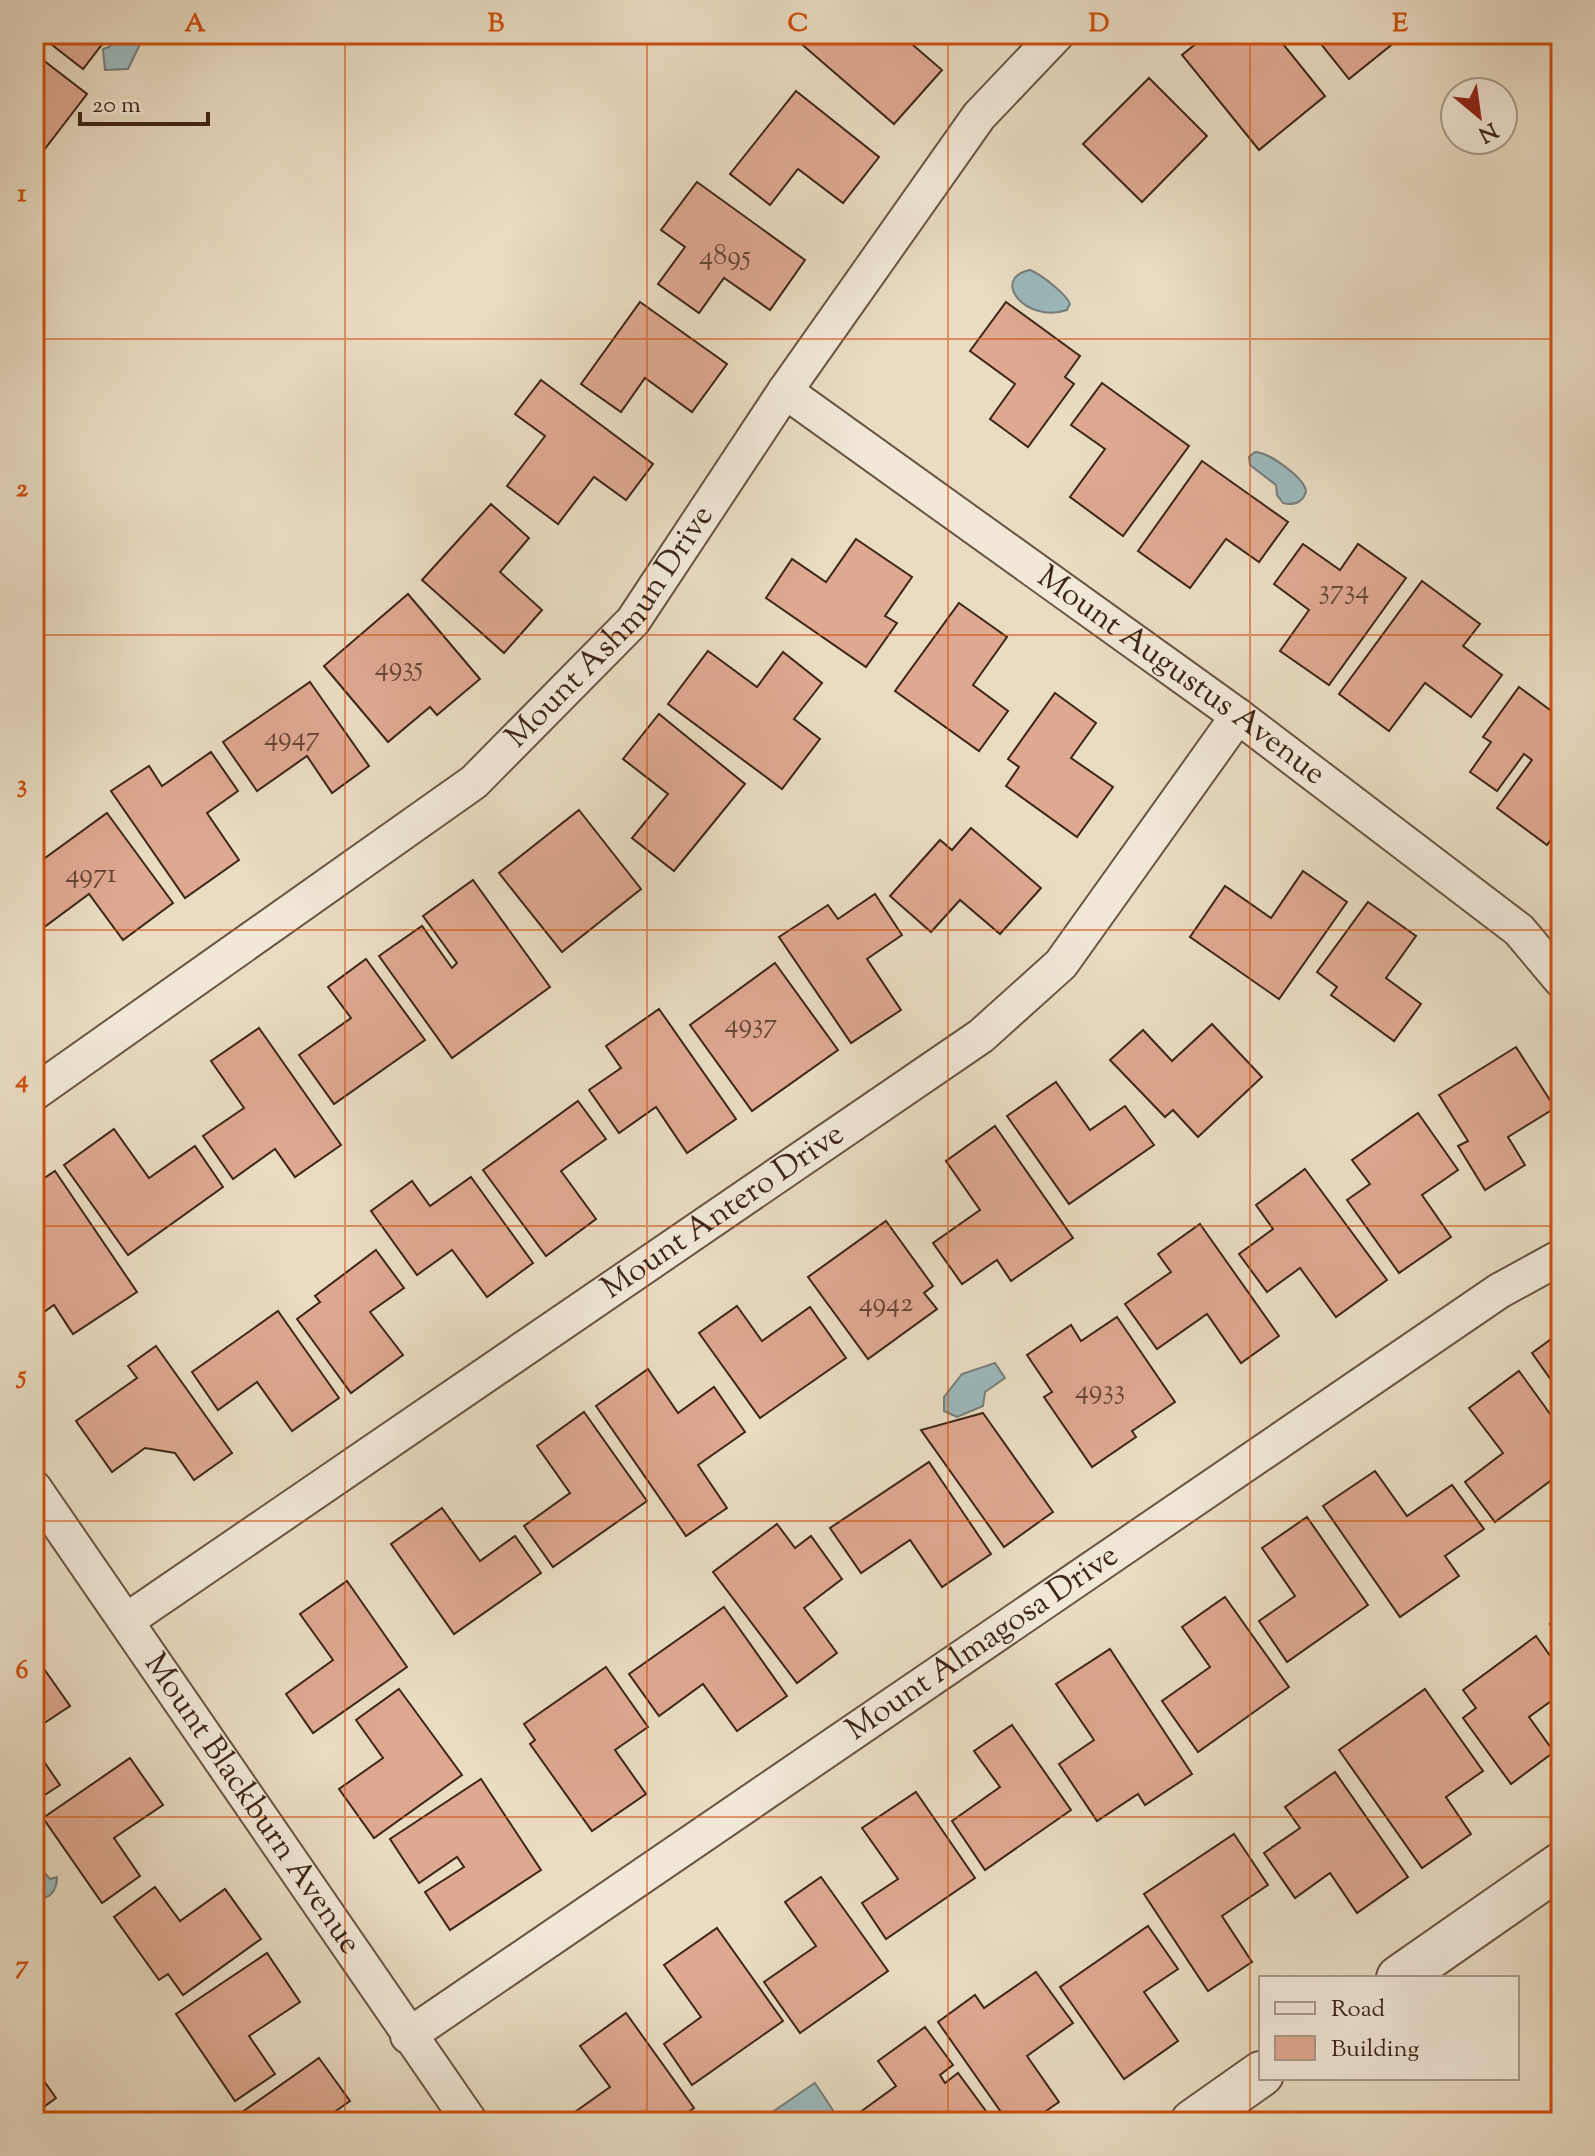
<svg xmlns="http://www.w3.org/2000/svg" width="1595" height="2156" viewBox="0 0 1595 2156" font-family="'Sorts Mill Goudy',serif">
	<rect width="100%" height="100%" fill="#e9dcc3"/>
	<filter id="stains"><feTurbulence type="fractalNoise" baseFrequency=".0025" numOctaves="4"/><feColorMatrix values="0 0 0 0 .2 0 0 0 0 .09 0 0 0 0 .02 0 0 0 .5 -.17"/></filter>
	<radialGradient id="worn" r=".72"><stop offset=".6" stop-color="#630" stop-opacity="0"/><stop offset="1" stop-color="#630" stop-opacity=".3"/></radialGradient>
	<g fill="#9bb9bd" stroke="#767e7b" stroke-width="2">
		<path d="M 118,34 L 145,34 L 128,69 L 105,70 L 103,49 L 109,47 Z"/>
		<path d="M 1030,270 C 1041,274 1066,294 1070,304 L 1067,310 C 1025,324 990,278 1030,270 Z"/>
		<path d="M 1255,452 C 1269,452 1306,479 1306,492 C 1302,503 1294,506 1283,503 L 1277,495 L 1276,485 L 1250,465 L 1249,457 Z"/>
		<path d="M 995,1363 L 1005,1378 L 985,1392 L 983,1406 L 957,1417 L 944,1411 L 944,1397 L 962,1374 Z"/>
		<path d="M 34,1861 L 50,1879 L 57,1877 C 57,1892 48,1901 34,1898 Z"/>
		<path d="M 815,2083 L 838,2118 C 829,2124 780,2122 765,2122 L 765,2117 Z"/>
	</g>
	<g fill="#dfa891" stroke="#3e2617" stroke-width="2">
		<path d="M 38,34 L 110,34 L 83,69 Z"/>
		<path d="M 805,34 L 911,34 L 906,39 L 942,70 L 894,124 L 798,41 Z"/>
		<path d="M 1208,34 L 1247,34 L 1255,44 L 1266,34 L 1275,34 L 1325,96 L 1259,150 L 1182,55 Z"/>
		<path d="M 1313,34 L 1405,34 L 1349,79 Z"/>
		<path d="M 34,53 L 87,94 L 34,163 Z"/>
		<path d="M 1149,78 L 1207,136 L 1142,202 L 1083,144 Z"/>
		<path d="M 796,91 L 879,157 L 843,203 L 798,169 L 770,205 L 730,174 Z"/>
		<path d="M 697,182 L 805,260 L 770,310 L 724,278 L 699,313 L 658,284 L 685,247 L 661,230 Z"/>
		<path d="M 640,302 L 727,364 L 692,412 L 645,378 L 621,412 L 581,384 Z"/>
		<path d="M 1006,302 L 1080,356 L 1065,377 L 1074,384 L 1028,447 L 990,419 L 1015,384 L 970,351 Z"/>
		<path d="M 541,380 L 653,464 L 626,500 L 594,477 L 558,524 L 507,486 L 545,436 L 515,414 Z"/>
		<path d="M 1102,383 L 1189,446 L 1123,536 L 1070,497 L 1105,449 L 1071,425 Z"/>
		<path d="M 1202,461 L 1288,522 L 1259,562 L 1226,539 L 1190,588 L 1138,551 Z"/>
		<path d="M 491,504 L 529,538 L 500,572 L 542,610 L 504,653 L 422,580 Z"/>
		<path d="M 856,539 L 912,577 L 885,616 L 897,623 L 866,667 L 766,598 L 792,559 L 826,582 Z"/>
		<path d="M 1303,544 L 1340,570 L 1358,544 L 1406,578 L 1329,685 L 1280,651 L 1309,610 L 1274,584 Z"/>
		<path d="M 1422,581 L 1480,624 L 1463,646 L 1502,675 L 1471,717 L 1425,683 L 1389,731 L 1339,694 Z"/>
		<path d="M 408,594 L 480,679 L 437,715 L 430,707 L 388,742 L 324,666 Z"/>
		<path d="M 959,603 L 1007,637 L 973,685 L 1008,711 L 979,751 L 895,691 Z"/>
		<path d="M 708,651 L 757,687 L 783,652 L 822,683 L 794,719 L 820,739 L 782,789 L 668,704 Z"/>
		<path d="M 310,682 L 369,766 L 332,793 L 307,756 L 257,791 L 223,742 Z"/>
		<path d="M 1519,687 L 1561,718 L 1561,826 L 1547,845 L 1497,808 L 1532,760 L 1524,754 L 1497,791 L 1470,772 L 1491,742 L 1483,737 Z"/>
		<path d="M 1055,693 L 1096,723 L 1071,758 L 1113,787 L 1077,837 L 1006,786 L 1019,767 L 1008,759 Z"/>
		<path d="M 659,714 L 745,784 L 674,871 L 632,838 L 668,794 L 623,759 Z"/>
		<path d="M 211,752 L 238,791 L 207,813 L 239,860 L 185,898 L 111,791 L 149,766 L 162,786 Z"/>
		<path d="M 579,810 L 641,889 L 562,952 L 499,873 Z"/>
		<path d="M 107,813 L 173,903 L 123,940 L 89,894 L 43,928 L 34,916 L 34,866 Z"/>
		<path d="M 971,828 L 1041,888 L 1000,934 L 960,900 L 931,932 L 890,896 L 940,840 L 952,850 Z"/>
		<path d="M 1303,871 L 1347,902 L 1279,999 L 1190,937 L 1225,886 L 1271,918 Z"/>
		<path d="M 473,880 L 550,987 L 452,1058 L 379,956 L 422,926 L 452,968 L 457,963 L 423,916 Z"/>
		<path d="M 875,894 L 902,935 L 867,959 L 901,1010 L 851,1043 L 779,937 L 828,905 L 838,919 Z"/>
		<path d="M 1368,902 L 1416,936 L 1386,978 L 1421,1004 L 1394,1041 L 1331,995 L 1337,987 L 1317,972 Z"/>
		<path d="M 366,959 L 425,1040 L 334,1104 L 299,1055 L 351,1018 L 328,987 Z"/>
		<path d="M 775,963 L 838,1050 L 752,1111 L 690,1025 Z"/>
		<path d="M 659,1009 L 736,1119 L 687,1153 L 656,1107 L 619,1133 L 589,1090 L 621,1068 L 606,1046 Z"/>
		<path d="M 1212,1024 L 1262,1077 L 1198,1137 L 1173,1110 L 1165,1117 L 1110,1060 L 1143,1030 L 1172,1061 Z"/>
		<path d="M 259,1028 L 341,1145 L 295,1177 L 275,1149 L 233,1179 L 203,1136 L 244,1108 L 211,1061 Z"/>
		<path d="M 1516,1047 L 1555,1108 L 1508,1137 L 1525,1165 L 1485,1190 L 1458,1146 L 1468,1141 L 1439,1095 Z"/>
		<path d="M 1056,1082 L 1090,1130 L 1125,1106 L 1154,1145 L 1069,1204 L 1007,1116 Z"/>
		<path d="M 578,1101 L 606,1139 L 561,1171 L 596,1219 L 546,1256 L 483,1170 Z"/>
		<path d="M 1418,1113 L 1458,1170 L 1422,1195 L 1451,1237 L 1399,1273 L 1347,1200 L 1370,1184 L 1352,1160 Z"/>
		<path d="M 995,1126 L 1073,1238 L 1011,1281 L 997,1260 L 962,1284 L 933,1243 L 980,1210 L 946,1161 Z"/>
		<path d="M 114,1129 L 149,1178 L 195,1146 L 223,1187 L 128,1255 L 64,1165 Z"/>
		<path d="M 1305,1169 L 1387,1280 L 1336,1317 L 1300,1268 L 1267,1292 L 1239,1254 L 1273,1229 L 1256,1205 Z"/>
		<path d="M 55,1171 L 137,1292 L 73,1334 L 54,1305 L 34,1319 L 34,1261 L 39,1257 L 34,1250 L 34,1185 Z"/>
		<path d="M 471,1177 L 533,1263 L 487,1297 L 452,1250 L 417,1275 L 371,1211 L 412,1181 L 430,1206 Z"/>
		<path d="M 886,1221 L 933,1286 L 924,1293 L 937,1309 L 868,1359 L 808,1277 Z"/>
		<path d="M 1200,1224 L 1279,1336 L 1241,1363 L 1207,1314 L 1157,1349 L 1125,1304 L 1171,1272 L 1158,1254 Z"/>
		<path d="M 376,1250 L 404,1288 L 370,1312 L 403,1355 L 351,1393 L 297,1319 L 320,1302 L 315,1296 Z"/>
		<path d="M 737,1306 L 762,1341 L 810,1307 L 846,1358 L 760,1418 L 699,1333 Z"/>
		<path d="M 278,1311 L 339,1398 L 292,1431 L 257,1382 L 218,1410 L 192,1372 Z"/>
		<path d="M 1117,1317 L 1175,1402 L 1132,1431 L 1136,1437 L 1092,1467 L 1044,1397 L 1052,1392 L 1027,1355 L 1071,1325 L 1081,1341 Z"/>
		<path d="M 1561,1332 L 1561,1394 L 1532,1353 Z"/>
		<path d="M 156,1346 L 232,1453 L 194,1480 L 175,1453 L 145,1448 L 112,1472 L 76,1421 L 137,1378 L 128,1366 Z"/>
		<path d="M 648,1369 L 678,1413 L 714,1387 L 745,1432 L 698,1465 L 727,1508 L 686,1536 L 596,1406 Z"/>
		<path d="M 1519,1371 L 1561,1429 L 1561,1473 L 1495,1522 L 1465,1482 L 1503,1453 L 1469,1408 Z"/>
		<path d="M 584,1412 L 647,1501 L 553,1567 L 524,1526 L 570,1493 L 537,1446 Z"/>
		<path d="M 983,1413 L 1053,1512 L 1004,1547 L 921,1430 Z"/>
		<path d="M 929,1462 L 991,1554 L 942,1587 L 910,1540 L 861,1573 L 830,1528 Z"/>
		<path d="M 1375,1471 L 1407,1516 L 1452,1485 L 1484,1529 L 1445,1556 L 1459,1576 L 1400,1617 L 1323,1506 Z"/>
		<path d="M 442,1508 L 480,1561 L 515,1536 L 541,1573 L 454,1634 L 391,1544 Z"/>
		<path d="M 1307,1517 L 1368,1605 L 1287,1662 L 1259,1621 L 1295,1596 L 1262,1548 Z"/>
		<path d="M 777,1524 L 795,1548 L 811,1536 L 842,1579 L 804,1608 L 837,1653 L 797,1683 L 713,1572 Z"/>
		<path d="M 347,1581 L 407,1667 L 313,1733 L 286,1694 L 333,1660 L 300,1614 Z"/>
		<path d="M 1225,1597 L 1289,1687 L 1198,1752 L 1162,1701 L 1210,1667 L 1182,1627 Z"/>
		<path d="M 724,1607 L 787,1696 L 737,1731 L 703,1684 L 659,1716 L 629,1674 Z"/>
		<path d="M 1561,1616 L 1561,1648 L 1556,1642 L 1560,1639 L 1550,1624 Z"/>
		<path d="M 1536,1636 L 1561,1671 L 1561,1694 L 1529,1717 L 1554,1752 L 1511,1784 L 1463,1718 L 1476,1708 L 1463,1690 Z"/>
		<path d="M 1110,1649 L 1192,1774 L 1145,1805 L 1138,1794 L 1097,1821 L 1059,1764 L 1094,1740 L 1056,1684 Z"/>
		<path d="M 42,1666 L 70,1706 L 34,1730 L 34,1671 Z"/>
		<path d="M 606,1667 L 648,1727 L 615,1750 L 646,1794 L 592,1831 L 530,1744 L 535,1740 L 524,1724 Z"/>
		<path d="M 399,1689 L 462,1775 L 374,1838 L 339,1789 L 383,1758 L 356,1720 Z"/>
		<path d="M 1425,1689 L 1483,1771 L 1446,1797 L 1471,1834 L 1422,1868 L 1339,1750 Z"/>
		<path d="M 1012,1725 L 1071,1810 L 985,1870 L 952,1821 L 1000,1787 L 974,1751 Z"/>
		<path d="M 34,1747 L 60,1785 L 34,1802 Z"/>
		<path d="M 130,1758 L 163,1805 L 114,1838 L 140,1876 L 102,1903 L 43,1818 Z"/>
		<path d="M 1335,1772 L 1408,1877 L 1357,1913 L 1330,1873 L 1295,1898 L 1264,1853 L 1300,1828 L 1285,1807 Z"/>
		<path d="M 481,1779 L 541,1870 L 450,1930 L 425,1892 L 464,1867 L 457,1857 L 419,1883 L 390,1839 Z"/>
		<path d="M 916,1792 L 975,1878 L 886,1939 L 862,1903 L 898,1879 L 862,1828 Z"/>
		<path d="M 1234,1834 L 1268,1885 L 1222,1916 L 1252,1962 L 1208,1991 L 1144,1894 Z"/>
		<path d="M 821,1877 L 888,1971 L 800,2033 L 764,1982 L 816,1946 L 785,1902 Z"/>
		<path d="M 155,1887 L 180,1921 L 225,1889 L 261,1939 L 183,1995 L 168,1974 L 159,1980 L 114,1917 Z"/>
		<path d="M 1148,1926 L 1178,1969 L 1144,1992 L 1178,2041 L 1124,2079 L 1060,1987 Z"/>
		<path d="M 717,1928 L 783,2021 L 692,2085 L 664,2044 L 701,2017 L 664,1965 Z"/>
		<path d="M 267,1953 L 300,2002 L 249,2036 L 275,2074 L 235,2101 L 176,2014 Z"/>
		<path d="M 1036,1972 L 1073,2023 L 1027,2056 L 1059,2102 L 1030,2122 L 1008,2122 L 938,2022 L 975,1995 L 984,2008 Z"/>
		<path d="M 626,2013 L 694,2108 L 674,2122 L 567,2122 L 565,2119 L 610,2087 L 580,2046 Z"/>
		<path d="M 925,2027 L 953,2065 L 940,2075 L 945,2083 L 958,2073 L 994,2122 L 866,2122 L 859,2113 L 896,2086 L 878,2061 Z"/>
		<path d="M 319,2058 L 350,2101 L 320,2122 L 228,2122 Z"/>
		<path d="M 34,2067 L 56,2098 L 34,2114 Z"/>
	</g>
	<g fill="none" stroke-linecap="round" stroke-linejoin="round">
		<defs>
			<g id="minor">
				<path id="s1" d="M 785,391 L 1238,716 L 1519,930 L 1561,980"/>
				<path id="s2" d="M 34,1093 L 474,782 L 633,621 L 785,391 L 979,116 L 1057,34"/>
				<path id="s3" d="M 34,1488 L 470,2122"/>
				<path id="s4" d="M 126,1621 L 981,1036 L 1061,964 L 1238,716"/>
				<path id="s5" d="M 408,2036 L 1499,1291 L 1561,1257"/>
			</g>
			<g id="tertiary">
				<path d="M 1399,1978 L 1561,1865"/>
				<path d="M 1193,2122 L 1261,2074"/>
			</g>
		</defs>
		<use href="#minor" stroke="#695442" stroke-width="38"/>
		<use href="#tertiary" stroke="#695442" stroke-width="48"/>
		<use href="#minor" stroke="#f1e8d8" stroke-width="34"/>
		<use href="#tertiary" stroke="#f1e8d8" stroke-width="44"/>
	</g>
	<path fill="none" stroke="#ce510e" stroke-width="2" stroke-opacity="0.55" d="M 345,34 L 345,2122M 647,34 L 647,2122M 948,34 L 948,2122M 1250,34 L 1250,2122M 34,339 L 1561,339M 34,635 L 1561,635M 34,930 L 1561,930M 34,1226 L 1561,1226M 34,1521 L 1561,1521M 34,1817 L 1561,1817"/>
	<g text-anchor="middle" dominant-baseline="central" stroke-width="6" stroke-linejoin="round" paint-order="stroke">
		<g font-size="28" fill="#664636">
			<text x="725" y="257">4895</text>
			<text x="1344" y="591">3734</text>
			<text x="399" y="668">4935</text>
			<text x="292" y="738">4947</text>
			<text x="91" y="875">4971</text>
			<text x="751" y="1025">4937</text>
			<text x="886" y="1304">4942</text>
			<text x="1100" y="1391">4933</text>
		</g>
		<g font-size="32" fill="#3e2617" stroke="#f1e8d8">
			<text stroke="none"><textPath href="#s2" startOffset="746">Mount Ashmun Drive</textPath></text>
			<text stroke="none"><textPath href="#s1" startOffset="488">Mount Augustus Avenue</textPath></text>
			<text stroke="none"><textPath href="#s4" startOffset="724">Mount Antero Drive</textPath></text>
			<text stroke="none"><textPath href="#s5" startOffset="696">Mount Almagosa Drive</textPath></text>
			<text stroke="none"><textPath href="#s3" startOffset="384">Mount Blackburn Avenue</textPath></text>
		</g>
	</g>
	<rect width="1595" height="2156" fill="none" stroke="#e9dcc3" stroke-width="88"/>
	<rect x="1259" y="1976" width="260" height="104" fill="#f1e8d8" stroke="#a99a8b" stroke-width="2"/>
	<rect x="1275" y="2002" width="40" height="12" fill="#f1e8d8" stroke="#a99a8b" stroke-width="2"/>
	<text x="1331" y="2016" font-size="24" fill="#3e2617">Road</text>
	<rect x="1275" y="2036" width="40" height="24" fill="#dfa891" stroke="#a99a8b" stroke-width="2"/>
	<text x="1331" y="2056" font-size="24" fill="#3e2617">Building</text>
	<g transform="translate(1479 116) rotate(151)"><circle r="38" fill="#f1e8d8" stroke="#a99a8b" stroke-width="2"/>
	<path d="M0-6L14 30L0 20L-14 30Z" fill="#8f2418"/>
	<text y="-12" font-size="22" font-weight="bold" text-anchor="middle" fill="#3e2617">N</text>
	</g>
	<path d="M80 112v12h128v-12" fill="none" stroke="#3e2617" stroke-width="4"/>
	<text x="92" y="112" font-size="24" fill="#3e2617" stroke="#f1e8d8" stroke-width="6" paint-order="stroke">20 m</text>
	<rect x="44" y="44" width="1507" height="2068" fill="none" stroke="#ce510e" stroke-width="3"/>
	<g font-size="26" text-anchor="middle" font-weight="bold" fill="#ce510e">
		<text x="195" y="31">A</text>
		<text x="496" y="31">B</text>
		<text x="798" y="31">C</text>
		<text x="1099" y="31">D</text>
		<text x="1400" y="31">E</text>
		<text x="22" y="201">1</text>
		<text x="22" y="496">2</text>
		<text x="22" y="792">3</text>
		<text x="22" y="1087">4</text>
		<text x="22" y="1383">5</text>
		<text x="22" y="1678">6</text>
		<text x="22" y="1973">7</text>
	</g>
	<rect width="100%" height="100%" filter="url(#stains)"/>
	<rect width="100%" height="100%" fill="url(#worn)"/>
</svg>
